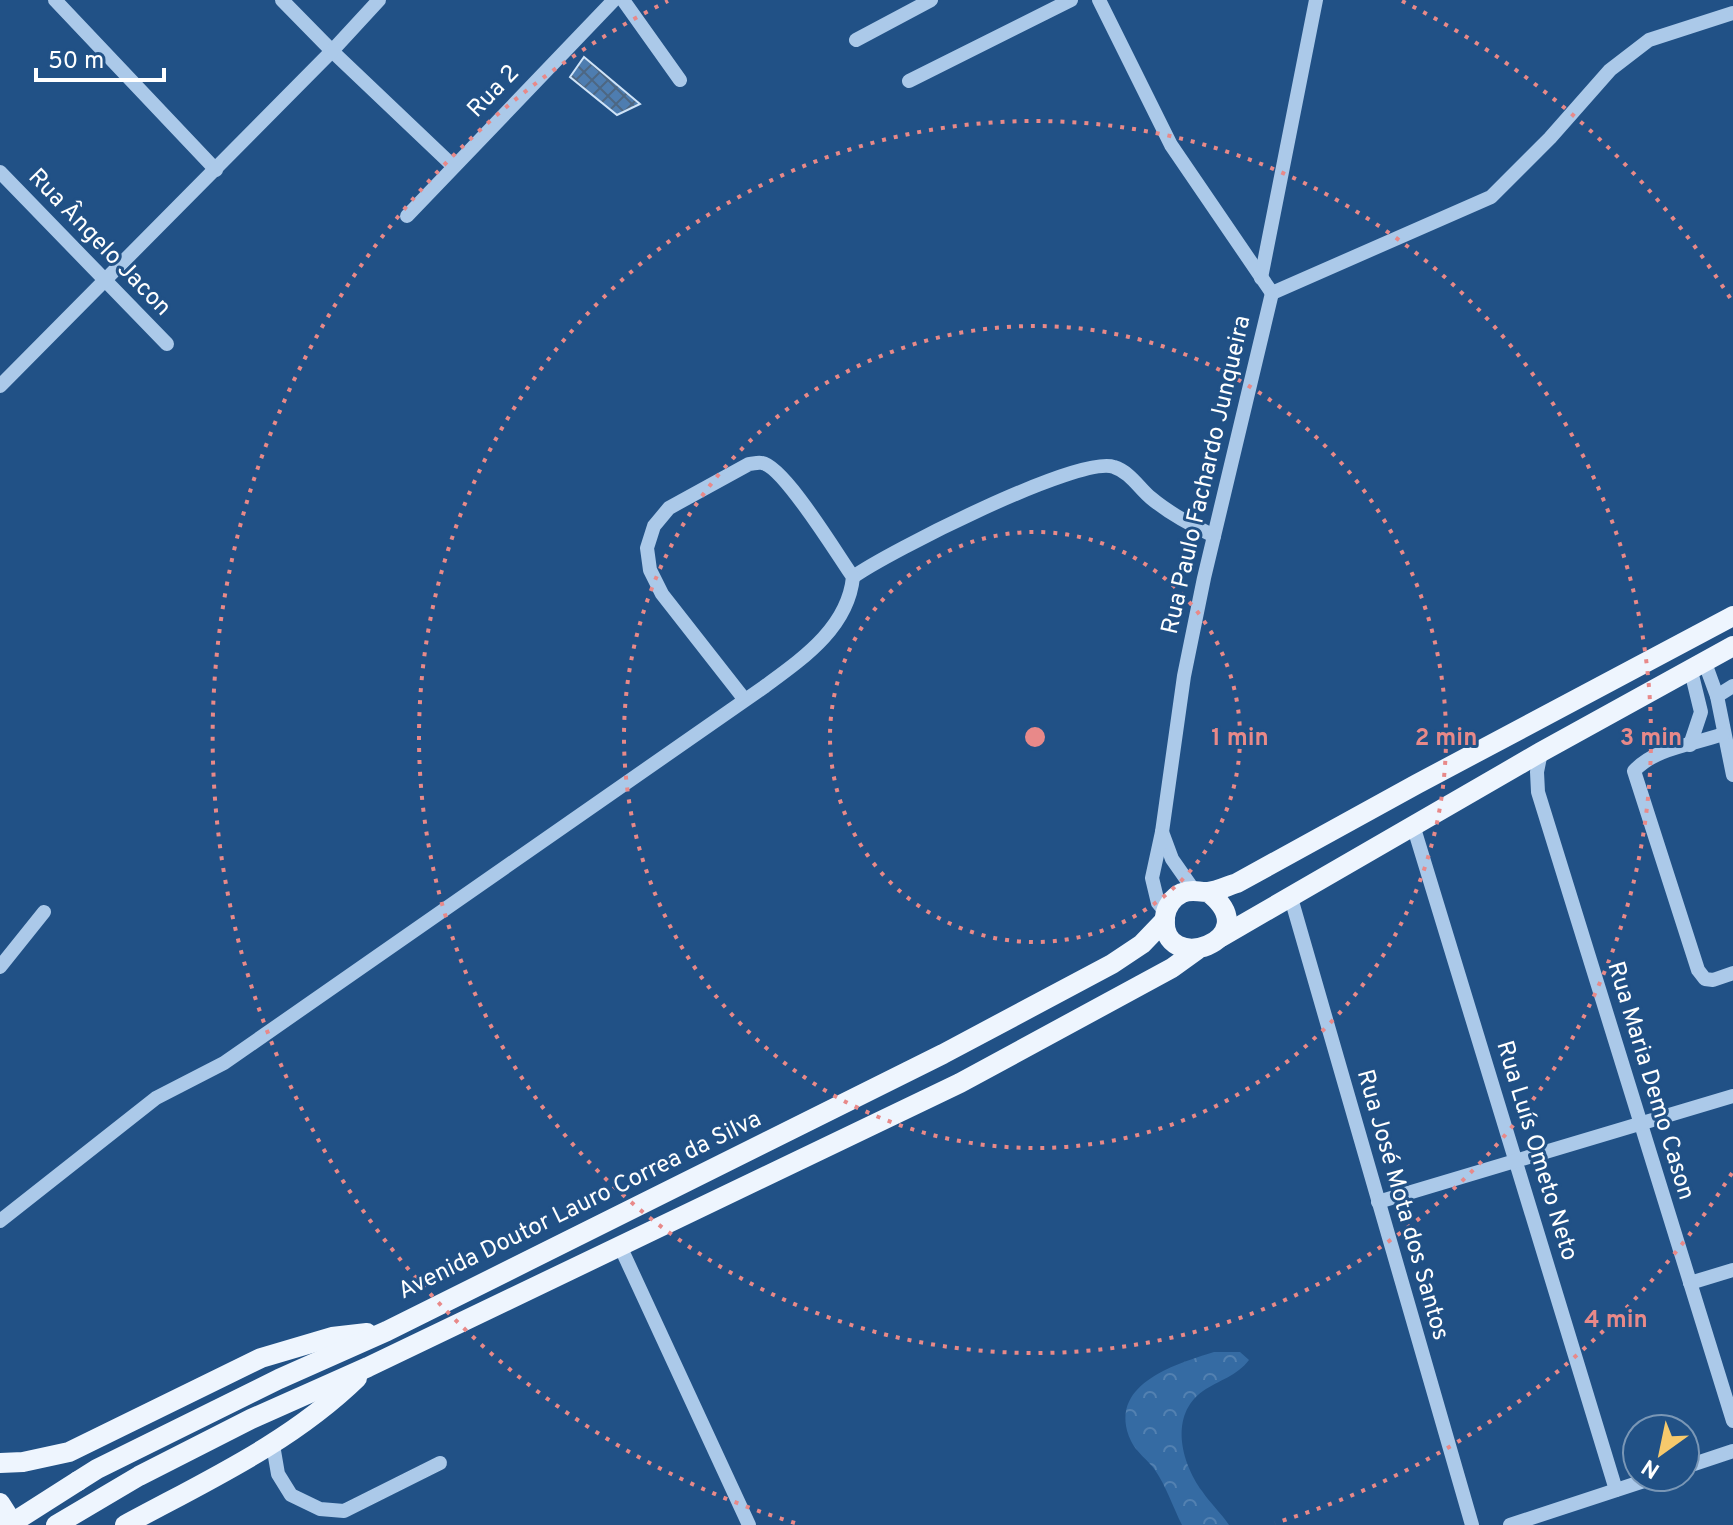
<svg xmlns="http://www.w3.org/2000/svg" width="1733" height="1525" viewBox="0 0 1733 1525" font-family="Overpass,sans-serif">
	<defs>
		<pattern id="forest-crowns" width="20" height="18" patternUnits="userSpaceOnUse" patternTransform="scale(2)"><rect width="20" height="18" fill="#356ba3"/><path d="M2 6a3 3 0 1 1 6 0M12 15a3 3 0 1 1 6 0" fill="none" stroke="#5381b1"/></pattern>
		<pattern id="building-cross-hatch" width="8" height="8" patternUnits="userSpaceOnUse" patternTransform="scale(2)"><rect width="8" height="8" fill="#4e7db0"/><path d="M0 0l8 8M0 8l8-8" fill="none" stroke="#4d6783"/></pattern>
	</defs>
	<rect width="100%" height="100%" fill="#215186"/>
	<path fill="url(#forest-crowns)" d="M 1214,1352 L 1240,1352 L 1249,1360 C 1237,1376 1219,1380 1203,1391 C 1169,1415 1181,1462 1202,1491 C 1210,1503 1221,1513 1229,1525 L 1182,1525 C 1173,1507 1166,1486 1155,1470 C 1148,1460 1136,1452 1131,1441 C 1106,1385 1173,1365 1214,1352 Z"/>
	<path fill="url(#building-cross-hatch)" stroke="#cfe3f7" stroke-width="2" d="M 584,57 L 640,104 L 617,115 L 570,77 Z"/>
	<g fill="none" stroke-linecap="round" stroke-linejoin="round">
		<g stroke="#abc9e9" stroke-width="14">
			<path d="M 55,0 L 216,170"/>
			<path d="M 282,0 L 332,51 L 453,166"/>
			<path d="M 623,0 L 680,80"/>
			<path d="M 1099,0 L 1171,145 L 1272,293"/>
			<path d="M 856,40 L 931,0"/>
			<path d="M 909,81 L 1071,0"/>
			<path d="M 0,172 L 167,344"/>
			<path d="M 407,216 L 614,0"/>
			<path d="M 1261,278 L 1316,0"/>
			<path d="M 1272,293 L 1491,197 L 1550,138 L 1610,70 L 1649,40 L 1733,13"/>
			<path d="M 0,386 L 332,51 L 379,0"/>
			<path d="M 853,577 C 888,552 1079,455 1114,467 C 1130,472 1139,488 1151,498 C 1170,514 1192,525 1214,536"/>
			<path d="M 1705,663 L 1717,696"/>
			<path d="M 1733,686 L 1717,696 L 1733,775"/>
			<path d="M 1723,734 C 1693,745 1656,747 1634,771 L 1698,970 L 1705,979 L 1713,980 L 1733,973"/>
			<path d="M 1690,745 L 1701,712 L 1691,671"/>
			<path d="M 1541,752 L 1537,772 L 1538,792 L 1733,1421"/>
			<path d="M 1413,825 L 1616,1490"/>
			<path d="M 1162,832 L 1172,859 L 1193,889"/>
			<path d="M 1291,898 L 1472,1525"/>
			<path d="M 1166,913 L 1158,903 L 1152,878 L 1162,832 L 1184,676 L 1204,578 L 1272,293"/>
			<path d="M 0,967 L 44,912"/>
			<path d="M 1378,1202 L 1733,1096"/>
			<path d="M 0,1221 L 156,1098 L 224,1063 L 764,687 C 802,659 848,628 853,577 C 838,556 784,466 762,463 C 757,462 753,464 749,464 L 669,508 L 654,526 L 647,548 L 650,570 L 662,594 L 745,700"/>
			<path d="M 620,1246 L 749,1525"/>
			<path d="M 1690,1283 L 1733,1270"/>
			<path d="M 273,1445 L 278,1474 L 291,1495 L 320,1509 L 344,1511 L 440,1463"/>
			<path d="M 1685,1467 L 1733,1451"/>
			<path d="M 1510,1525 L 1656,1477"/>
		</g>
		<g stroke="#eef5fe" stroke-width="20">
			<path d="M 1208,892 C 1270,940 1159,978 1165,917 C 1166,907 1173,897 1182,893 C 1192,889 1197,892 1207,892 C 1216,892 1227,886 1237,883 L 1417,784 L 1733,616"/>
			<path d="M 1221,937 L 1541,752 L 1733,646"/>
			<path d="M 0,1463 L 23,1462 L 69,1452 L 261,1358 L 332,1337 L 367,1333"/>
			<path d="M 78,1481 L 97,1469 L 279,1379 L 387,1331 L 943,1054 L 1112,964 L 1142,944 L 1165,920"/>
			<path d="M 0,1503 L 14,1525"/>
			<path d="M 56,1525 L 139,1476 L 251,1419 L 368,1367 L 960,1083 L 1172,968 L 1197,950"/>
			<path d="M 125,1525 C 206,1481 290,1443 357,1378"/>
		</g>
		<path stroke="#eef5fe" stroke-width="20" d="M 9,1525 L 78,1481"/>
	</g>
	<g fill="none" stroke="#e88989" stroke-width="4" stroke-dasharray="4 8">
		<circle cx="1035" cy="737" r="205"/>
		<circle cx="1035" cy="737" r="411"/>
		<circle cx="1035" cy="737" r="616"/>
		<path d="M1732 1173A822 822 0 0 1 1275 1523M795 1523A822 822 0 0 1 668 1M1402 1A822 822 0 0 1 1732 301"/>
	</g>
	<g text-anchor="middle" dominant-baseline="central" stroke-width="6" stroke-linejoin="round" paint-order="stroke">
		<g font-size="24" fill="#fff" stroke="#215186">
			<text transform="translate(494 92) rotate(-46)">Rua 2</text>
			<text transform="translate(99 243) rotate(46)">Rua Ângelo Jacon</text>
			<text transform="translate(1207 475) rotate(-77)">Rua Paulo Fachardo Junqueira</text>
			<text transform="translate(1650 1081) rotate(73)">Rua Maria Demo Cason</text>
			<text transform="translate(1536 1151) rotate(73)">Rua Luís Ometo Neto</text>
			<text transform="translate(1402 1205) rotate(74)">Rua José Mota dos Santos</text>
			<text transform="translate(580 1206) rotate(-26)">Avenida Doutor Lauro Correa da Silva</text>
		</g>
	</g>
	<circle cx="1035" cy="737" r="12" fill="#e88989" stroke="#215186" stroke-width="4"/>
	<g font-size="24" text-anchor="middle" font-weight="bold" fill="#e88989" stroke="#215186" stroke-width="6" stroke-linejoin="round" paint-order="stroke">
		<text x="1240" y="745">1 min</text>
		<text x="1446" y="745">2 min</text>
		<text x="1651" y="745">3 min</text>
		<text x="1616" y="1327">4 min</text>
	</g>
	<g transform="translate(1661 1453) rotate(213)"><circle r="38" fill="#215186" stroke="#7a97b6" stroke-width="2"/>
	<path d="M0-6L14 30L0 20L-14 30Z" fill="#f6c96c"/>
	<text y="-12" font-size="22" font-weight="bold" text-anchor="middle" fill="#ffffff">N</text>
	</g>
	<path d="M36 68v12h128v-12" fill="none" stroke="#ffffff" stroke-width="4"/>
	<text x="48" y="68" font-size="24" fill="#ffffff" stroke="#215186" stroke-width="6" paint-order="stroke">50 m</text>
</svg>
